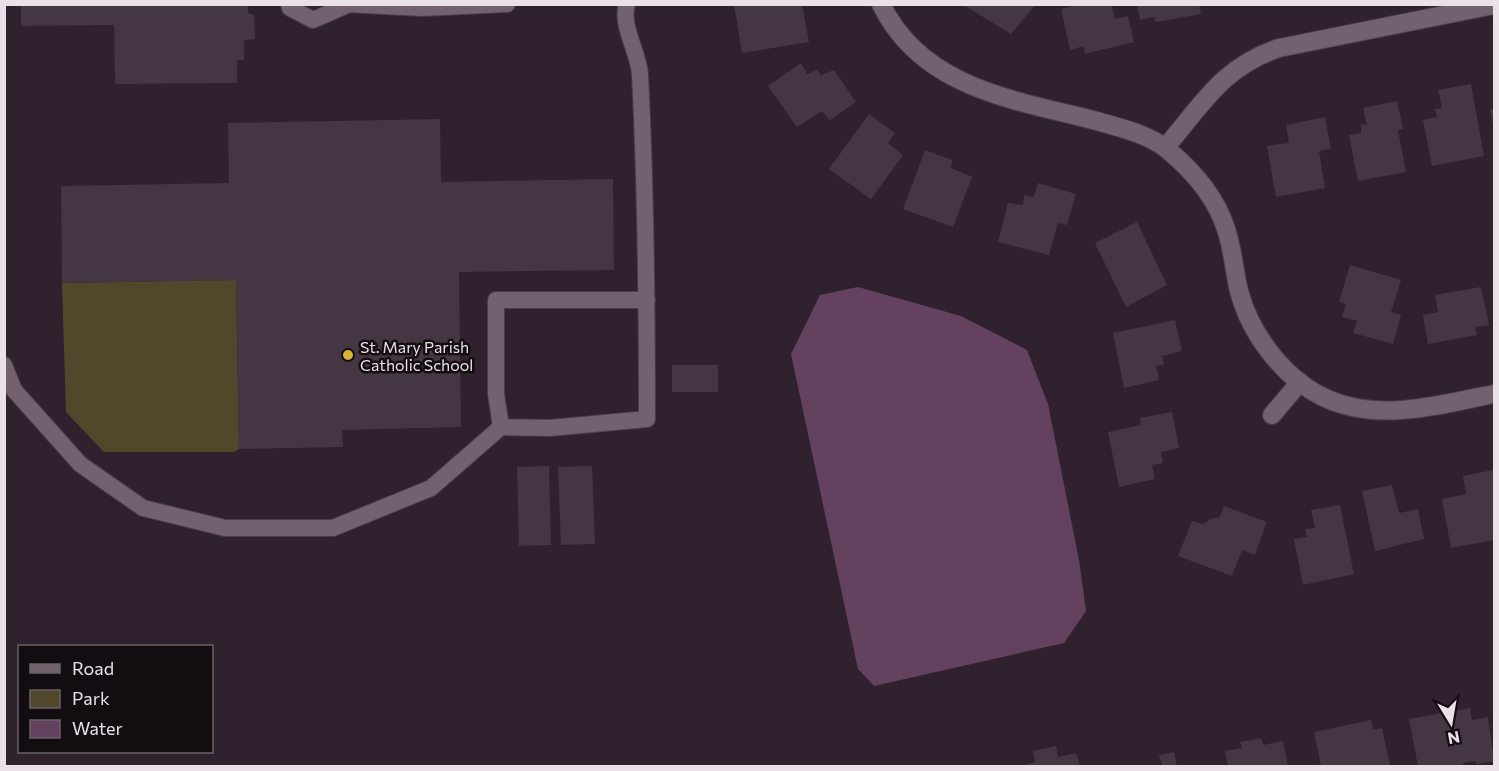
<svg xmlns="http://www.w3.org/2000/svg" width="1499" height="771" viewBox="0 0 1499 771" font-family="Commissioner,sans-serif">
	<rect width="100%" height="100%" fill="#2f212d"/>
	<path fill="#51482c" d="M 236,280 L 239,449 L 234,452 L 104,452 L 66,412 L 62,283 Z"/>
	<path fill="#64425f" d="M 858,287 L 961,316 L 1027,350 L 1048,404 L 1079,560 L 1086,611 L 1064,643 L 874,686 L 858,669 L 791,354 L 820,295 Z"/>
	<g fill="#453643">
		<path d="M 21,4 L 248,4 L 248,13 L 254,15 L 255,39 L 244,40 L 244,60 L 237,60 L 237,83 L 115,84 L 114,25 L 21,26 Z"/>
		<path d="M 734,4 L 802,4 L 809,42 L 742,53 Z"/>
		<path d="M 962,4 L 1036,4 L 1011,34 Z"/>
		<path d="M 1082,4 L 1111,4 L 1115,19 L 1128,16 L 1134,42 L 1085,54 L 1084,46 L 1070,50 L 1061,9 Z"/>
		<path d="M 1137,4 L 1199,4 L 1201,14 L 1156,22 L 1154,17 L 1140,20 Z"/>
		<path d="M 801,63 L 807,74 L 817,70 L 821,75 L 834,70 L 856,102 L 830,120 L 822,111 L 797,127 L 768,86 Z"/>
		<path d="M 1471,84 L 1484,156 L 1432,166 L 1423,120 L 1437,117 L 1435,109 L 1442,108 L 1438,90 Z"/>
		<path d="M 1397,101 L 1403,129 L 1398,130 L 1406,172 L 1358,181 L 1349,135 L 1361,133 L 1361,124 L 1367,125 L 1363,108 Z"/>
		<path d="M 1490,109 L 1494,109 L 1494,125 L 1493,125 Z"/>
		<path d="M 869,114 L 895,133 L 888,143 L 903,155 L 871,199 L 829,169 Z"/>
		<path d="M 1325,117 L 1331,149 L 1319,151 L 1325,188 L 1276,197 L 1267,146 L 1289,143 L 1286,125 Z"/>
		<path d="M 440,119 L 441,182 L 613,179 L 614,270 L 459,272 L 461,427 L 342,430 L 343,447 L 239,449 L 236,280 L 62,283 L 61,186 L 229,183 L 228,123 Z"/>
		<path d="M 925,150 L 952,160 L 951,168 L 972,177 L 953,227 L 903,209 Z"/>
		<path d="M 1038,183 L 1076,194 L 1067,225 L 1058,223 L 1049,255 L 998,242 L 1008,203 L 1023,205 L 1024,195 L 1034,197 Z"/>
		<path d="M 1137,222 L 1167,285 L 1126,307 L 1095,243 Z"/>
		<path d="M 1350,265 L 1401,280 L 1391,312 L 1401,315 L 1393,344 L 1353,333 L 1357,321 L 1342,317 L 1346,304 L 1339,302 Z"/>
		<path d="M 1481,287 L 1489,325 L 1475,327 L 1477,335 L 1428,344 L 1423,315 L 1438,312 L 1435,295 Z"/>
		<path d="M 1175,320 L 1182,351 L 1162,356 L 1164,364 L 1156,366 L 1159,380 L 1124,388 L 1113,333 Z"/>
		<rect x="672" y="365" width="46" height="27"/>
		<path d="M 1172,412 L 1179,448 L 1161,452 L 1163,463 L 1152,465 L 1155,479 L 1119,487 L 1108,432 L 1141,425 L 1140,418 Z"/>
		<path d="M 549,466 L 551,545 L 519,546 L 517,467 Z"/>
		<path d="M 592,466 L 595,544 L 561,545 L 558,467 Z"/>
		<path d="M 1493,470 L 1494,540 L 1451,548 L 1442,499 L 1466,494 L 1463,476 Z"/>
		<path d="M 1392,485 L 1399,513 L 1418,509 L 1424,539 L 1375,551 L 1362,491 Z"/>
		<path d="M 1340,505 L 1354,574 L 1303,585 L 1294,539 L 1307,537 L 1305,529 L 1315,528 L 1311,510 Z"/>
		<path d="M 1224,506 L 1267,522 L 1255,555 L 1242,550 L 1232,576 L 1178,556 L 1192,521 L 1203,524 L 1213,518 L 1219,518 Z"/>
		<path d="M 1470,708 L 1472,720 L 1488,717 L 1494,761 L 1477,764 L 1475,761 L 1463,763 L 1464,766 L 1418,766 L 1409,719 Z"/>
		<path d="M 1371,720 L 1373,730 L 1382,728 L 1390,766 L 1321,766 L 1314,732 Z"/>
		<path d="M 1261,738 L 1263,745 L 1283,741 L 1288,766 L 1228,766 L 1225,751 L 1242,748 L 1240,742 Z"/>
		<path d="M 1056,746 L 1058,757 L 1076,753 L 1080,766 L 1020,766 L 1035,762 L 1033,751 Z"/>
		<path d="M 1174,752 L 1177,766 L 1162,766 L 1159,755 Z"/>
	</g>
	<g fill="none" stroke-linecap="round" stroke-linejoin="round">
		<defs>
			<g id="service">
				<path d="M 289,4 L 290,8 L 313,20 L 345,6"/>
				<path d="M 345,4 L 422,8 L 507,4"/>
				<path d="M 627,4 C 620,26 639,52 640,75 C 646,190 647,304 647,419 L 550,428 L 501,427 L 496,394 L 496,300 L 647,300"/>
				<path d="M 4,365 L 14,390 L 80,464 L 143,508 L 225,528 L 333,528 L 431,488 L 501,427"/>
			</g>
			<g id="minor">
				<path d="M 881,4 C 922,89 1016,100 1097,121 C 1121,128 1148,134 1168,150 C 1193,171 1216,197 1226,229 C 1233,249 1234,271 1239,291 C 1250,333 1282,376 1321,396 C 1377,424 1437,405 1494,394"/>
				<path d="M 1165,148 C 1202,105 1222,67 1279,48 L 1494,5"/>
				<path d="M 1272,415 L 1300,382"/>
			</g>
		</defs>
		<use href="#service" stroke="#493d48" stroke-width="18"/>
		<use href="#minor" stroke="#493d48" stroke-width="20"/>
		<use href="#service" stroke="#72616f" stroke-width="16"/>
		<use href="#minor" stroke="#72616f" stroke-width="18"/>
	</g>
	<circle fill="#d9b334" stroke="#130d12" stroke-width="2" cx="348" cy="355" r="6"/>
	<g text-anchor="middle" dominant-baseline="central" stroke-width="5" stroke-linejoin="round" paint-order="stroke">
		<g font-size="16" fill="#eae0e8" stroke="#130d12" text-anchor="start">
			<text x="360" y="346">St. Mary Parish<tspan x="360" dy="18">Catholic School</tspan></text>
		</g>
	</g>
	<rect width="1499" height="771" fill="none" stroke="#eae0e8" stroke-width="12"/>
	<rect x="18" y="645" width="195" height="108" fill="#130d12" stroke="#696168" stroke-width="1.5"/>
	<rect x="30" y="664" width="30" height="9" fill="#72616f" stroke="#696168" stroke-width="1.5"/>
	<text x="72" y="675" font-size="18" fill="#eae0e8">Road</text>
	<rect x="30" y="690" width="30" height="18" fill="#51482c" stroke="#696168" stroke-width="1.5"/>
	<text x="72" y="705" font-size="18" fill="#eae0e8">Park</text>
	<rect x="30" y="720" width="30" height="18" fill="#64425f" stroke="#696168" stroke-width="1.5"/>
	<text x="72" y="735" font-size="18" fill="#eae0e8">Water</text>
	<g transform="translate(1451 723) rotate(169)" stroke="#130d12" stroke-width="4.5" paint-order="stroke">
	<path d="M0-4.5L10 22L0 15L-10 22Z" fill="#eae0e8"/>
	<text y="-9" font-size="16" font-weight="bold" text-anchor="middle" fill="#eae0e8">N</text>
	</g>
</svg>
